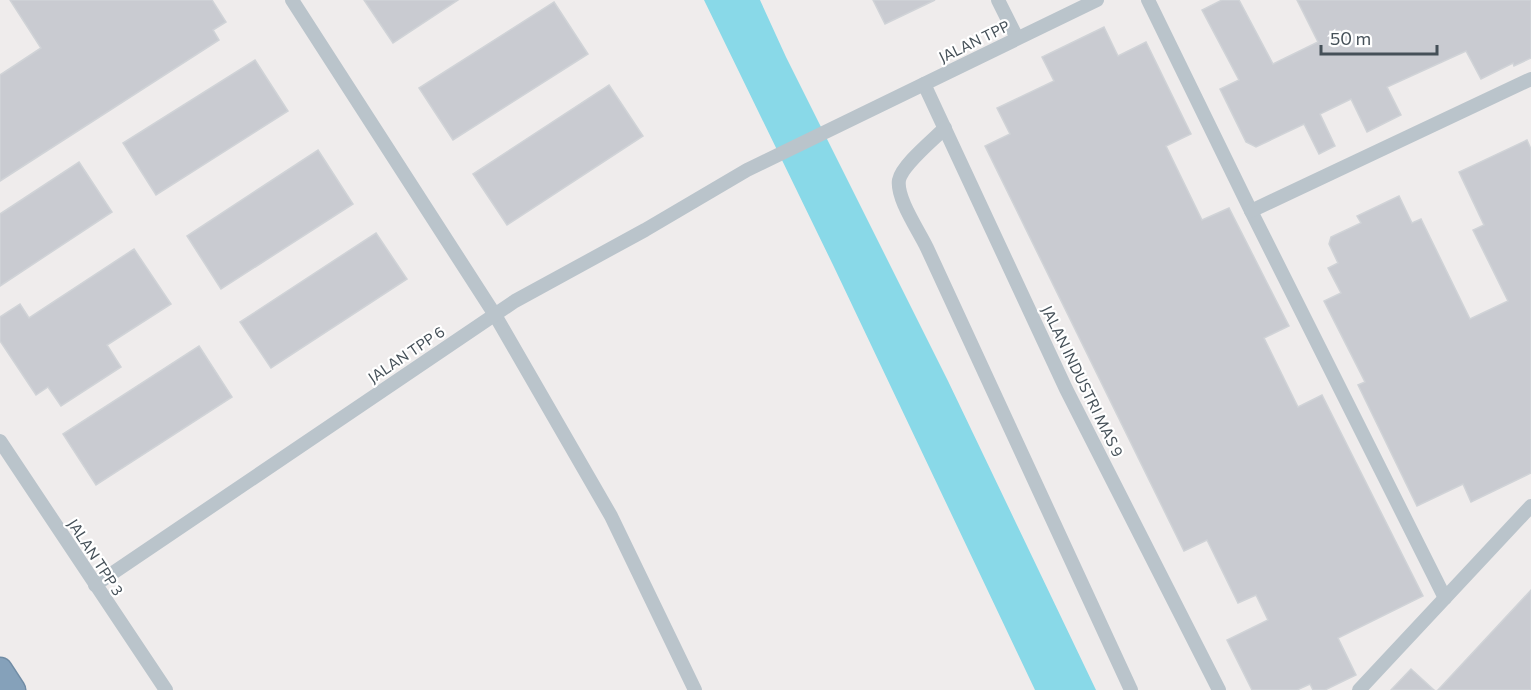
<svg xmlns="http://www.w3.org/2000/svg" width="1531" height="690" viewBox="0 0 1531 690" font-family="Commissioner,sans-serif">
	<rect width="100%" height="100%" fill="#efecec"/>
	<path fill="#89d9e8" d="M 704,0 L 760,0 L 786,57 L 948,381 L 1096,690 L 1035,690 L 834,267 Z"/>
	<g fill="#c9cbd1" stroke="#d0d3d7" stroke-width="1.5">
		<path d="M 10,0 L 212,0 L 226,22 L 213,30 L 219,40 L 0,181 L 0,75 L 41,48 Z"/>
		<path d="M 364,0 L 458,0 L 393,43 Z"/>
		<path d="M 873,0 L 935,0 L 885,24 Z"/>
		<path d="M 1222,0 L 1239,0 L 1273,64 L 1318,42 L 1297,0 L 1531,0 L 1531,58 L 1514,66 L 1513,63 L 1481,79 L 1466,51 L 1387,87 L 1401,115 L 1367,132 L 1351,99 L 1320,114 L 1335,146 L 1319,154 L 1304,124 L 1256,147 L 1246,142 L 1220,89 L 1239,80 L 1202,10 Z"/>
		<path d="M 554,2 L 588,54 L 453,140 L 419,88 Z"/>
		<path d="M 1104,27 L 1118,56 L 1146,42 L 1191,134 L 1166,146 L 1202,220 L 1229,208 L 1289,326 L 1264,338 L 1298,407 L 1322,395 L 1423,596 L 1338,638 L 1356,675 L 1325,690 L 1313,690 L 1310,684 L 1297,690 L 1252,690 L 1227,640 L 1268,620 L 1256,595 L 1238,603 L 1207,540 L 1184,551 L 985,146 L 1010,134 L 997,108 L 1054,81 L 1042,57 Z"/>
		<path d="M 255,60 L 288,111 L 156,195 L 123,143 Z"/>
		<path d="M 609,85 L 643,136 L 507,225 L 473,174 Z"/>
		<path d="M 1527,140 L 1531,149 L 1531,473 L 1471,502 L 1463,484 L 1417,506 L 1358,385 L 1365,382 L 1324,301 L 1341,293 L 1328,268 L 1338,263 L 1329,244 L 1331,237 L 1361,223 L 1357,216 L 1399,196 L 1412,223 L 1421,219 L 1470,319 L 1508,301 L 1473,230 L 1484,225 L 1459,172 Z"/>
		<path d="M 318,150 L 353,204 L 221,289 L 187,236 Z"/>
		<path d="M 79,162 L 112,212 L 0,286 L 0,214 Z"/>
		<path d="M 376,233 L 407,279 L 271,368 L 240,322 Z"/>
		<path d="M 134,249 L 171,304 L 107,345 L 121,367 L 61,406 L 48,387 L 36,395 L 0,341 L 0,317 L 20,304 L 29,318 Z"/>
		<path d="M 199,346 L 232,397 L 96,485 L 63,434 Z"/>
		<path d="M 1531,590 L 1531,690 L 1438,690 Z"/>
		<path d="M 1411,669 L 1434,690 L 1391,690 Z"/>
	</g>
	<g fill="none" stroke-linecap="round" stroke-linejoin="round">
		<defs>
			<path id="highway" d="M 0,670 L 13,690"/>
		</defs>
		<use href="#highway" stroke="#708ca5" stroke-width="27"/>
		<g stroke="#bac4cb" stroke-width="14">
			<path d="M 292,0 L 495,315 L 611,516 L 695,690"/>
			<path d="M 998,0 L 1017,38"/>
			<path d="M 1148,0 L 1251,211 L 1445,598"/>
			<path d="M 924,84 L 1066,389 L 1219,690"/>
			<path d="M 945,128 C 933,140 902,165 899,180 C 896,198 919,231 927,248 L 1131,690"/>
			<path d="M 1251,211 L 1531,79"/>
			<path d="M 0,441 L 166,690"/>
			<path d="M 95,585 L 515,301 L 645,230 L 747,170 L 1097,0"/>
			<path d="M 1359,690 L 1531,506"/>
		</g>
		<use href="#highway" stroke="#85a1ba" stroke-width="24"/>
	</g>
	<g text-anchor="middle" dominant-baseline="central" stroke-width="4.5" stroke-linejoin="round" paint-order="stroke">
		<g font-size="15" fill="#455058" stroke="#fff">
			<text transform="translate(974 41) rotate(-26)">JALAN TPP</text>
			<text transform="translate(406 354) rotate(-34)">JALAN TPP 6</text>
			<text transform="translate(1083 381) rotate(64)">JALAN INDUSTRI MAS 9</text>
			<text transform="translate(96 557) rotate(57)">JALAN TPP 3</text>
		</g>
	</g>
	<path d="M1321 45v9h116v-9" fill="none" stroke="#455058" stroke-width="3"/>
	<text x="1330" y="45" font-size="18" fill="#455058" stroke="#ffffff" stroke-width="4.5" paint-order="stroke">50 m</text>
</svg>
